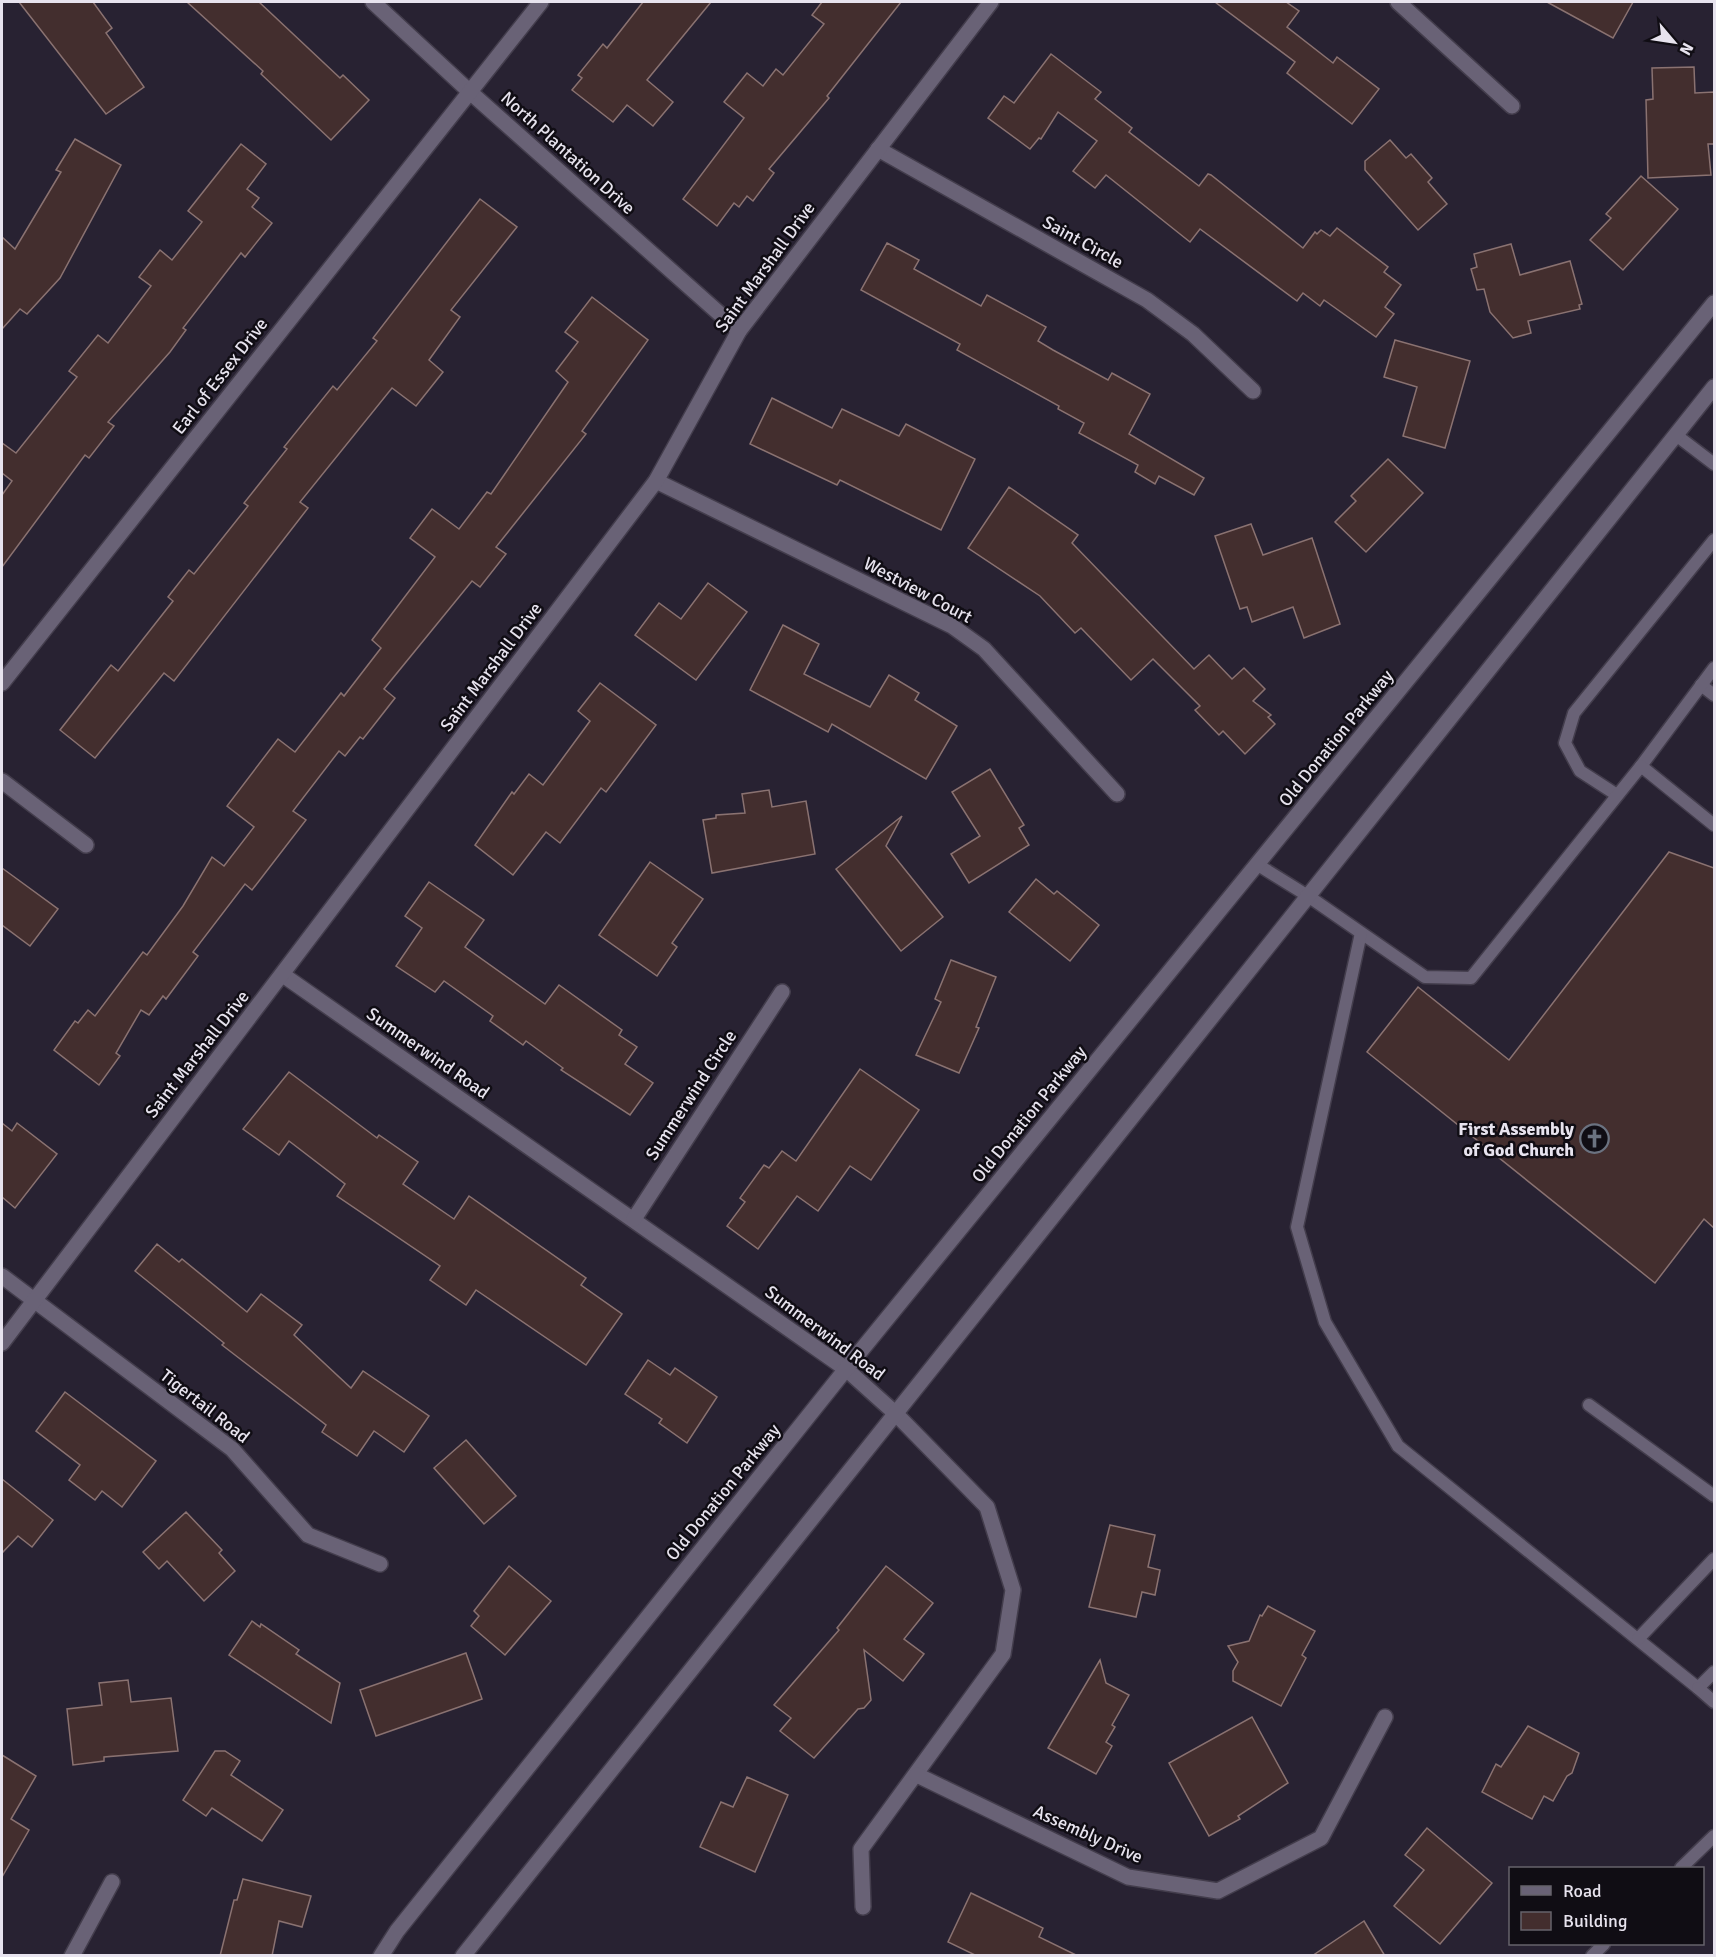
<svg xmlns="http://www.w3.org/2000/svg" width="1716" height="1957" viewBox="0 0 1716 1957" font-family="Signika,sans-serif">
	<rect width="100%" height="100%" fill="#282232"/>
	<g fill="#432e2e" stroke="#8a7271" stroke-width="1.5">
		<path d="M 19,2 L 93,2 L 112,28 L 106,33 L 144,87 L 106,114 Z"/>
		<path d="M 187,2 L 259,2 L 340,78 L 343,75 L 369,100 L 331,140 L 261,74 L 263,71 Z"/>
		<path d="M 643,2 L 711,2 L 647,80 L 673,102 L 653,126 L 627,105 L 613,122 L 572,90 L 582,78 L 578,75 L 603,44 L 607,48 Z"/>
		<path d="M 822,2 L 901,2 L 827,96 L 829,98 L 769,169 L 774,173 L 753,201 L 747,196 L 739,207 L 734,203 L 717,226 L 683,199 L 744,118 L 724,102 L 747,73 L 763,86 L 776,69 L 783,75 L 824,24 L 812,15 Z"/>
		<path d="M 1215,2 L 1286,2 L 1299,11 L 1287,27 L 1333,63 L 1337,57 L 1379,89 L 1352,124 L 1287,73 L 1295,62 Z"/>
		<path d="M 1547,2 L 1633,2 L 1613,38 Z"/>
		<path d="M 1051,54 L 1101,92 L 1095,99 L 1132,128 L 1129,132 L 1199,186 L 1208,174 L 1211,175 L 1303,248 L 1315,232 L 1317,234 L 1321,230 L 1330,236 L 1337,228 L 1388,267 L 1384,272 L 1401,285 L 1385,307 L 1394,314 L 1376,337 L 1324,300 L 1320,306 L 1303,293 L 1297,301 L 1200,229 L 1190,242 L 1106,175 L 1095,188 L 1073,171 L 1097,141 L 1058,112 L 1041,139 L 1039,138 L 1030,149 L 988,118 L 1004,96 L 1014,103 Z"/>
		<path d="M 1694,67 L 1695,93 L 1714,92 L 1714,144 L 1708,144 L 1711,175 L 1648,178 L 1646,100 L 1653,99 L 1652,68 Z"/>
		<path d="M 75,139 L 121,165 L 60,278 L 27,314 L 20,309 L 2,329 L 2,237 L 15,249 L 61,172 L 56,170 Z"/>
		<path d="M 1390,140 L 1406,158 L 1411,154 L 1432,178 L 1428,182 L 1447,204 L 1418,230 L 1365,170 L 1365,161 Z"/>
		<path d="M 241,144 L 266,164 L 247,189 L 259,198 L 252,207 L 272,223 L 245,257 L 241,253 L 183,328 L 186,330 L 170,352 L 108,422 L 114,426 L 89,458 L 85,455 L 2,567 L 2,495 L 12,481 L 2,473 L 2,443 L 16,453 L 77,377 L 69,371 L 98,335 L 108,343 L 151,286 L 139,277 L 160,250 L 172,260 L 202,222 L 188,211 Z"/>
		<path d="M 1641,176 L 1678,209 L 1623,270 L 1590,240 L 1611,218 L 1606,214 Z"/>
		<path d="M 480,199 L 517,227 L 451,310 L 460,317 L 429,360 L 443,372 L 416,406 L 392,388 L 300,502 L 308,508 L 174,681 L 164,673 L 95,758 L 60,730 L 111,665 L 118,671 L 173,601 L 168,597 L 189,570 L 194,574 L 248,506 L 244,503 L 287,449 L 284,447 L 333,386 L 337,390 L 377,341 L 373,338 Z"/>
		<path d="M 887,243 L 919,260 L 914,269 L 981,306 L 987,295 L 1046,327 L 1038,341 L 1053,350 L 1108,380 L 1112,373 L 1150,394 L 1129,434 L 1204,478 L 1194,495 L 1159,476 L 1155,484 L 1135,472 L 1138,465 L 1079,433 L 1084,423 L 1058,409 L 1059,406 L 957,350 L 960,344 L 861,290 Z"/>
		<path d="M 1511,244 L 1520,275 L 1570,261 L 1582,304 L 1579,305 L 1580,309 L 1528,321 L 1531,333 L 1513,338 L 1490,312 L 1484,289 L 1477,290 L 1471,269 L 1477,267 L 1474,254 Z"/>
		<path d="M 592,297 L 648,340 L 582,431 L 586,434 L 496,547 L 506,554 L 480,587 L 472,581 L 384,689 L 395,698 L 363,739 L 360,737 L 345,756 L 339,751 L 293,811 L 306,820 L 252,890 L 245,884 L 193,952 L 198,956 L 166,999 L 163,996 L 149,1015 L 141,1010 L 116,1053 L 120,1056 L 99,1085 L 54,1050 L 75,1021 L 78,1023 L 88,1010 L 95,1016 L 143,952 L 147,955 L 183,906 L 212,857 L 224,866 L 254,827 L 227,806 L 278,739 L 295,752 L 341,693 L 344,696 L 381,648 L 372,640 L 435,557 L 410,538 L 432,509 L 459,529 L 487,492 L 491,494 L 568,382 L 556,371 L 578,342 L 565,332 Z"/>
		<path d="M 1395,340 L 1470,361 L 1445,448 L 1403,436 L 1417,387 L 1384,377 Z"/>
		<path d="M 772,398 L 832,428 L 842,409 L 899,436 L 906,424 L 975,459 L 941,530 L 840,480 L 837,485 L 750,444 Z"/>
		<path d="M 1388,459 L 1423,493 L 1366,552 L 1335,522 L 1356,501 L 1351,496 Z"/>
		<path d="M 1009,487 L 1078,535 L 1072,543 L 1194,669 L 1209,655 L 1232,679 L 1244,668 L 1265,689 L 1253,701 L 1271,715 L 1268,717 L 1275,724 L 1245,754 L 1223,731 L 1219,735 L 1195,710 L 1200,706 L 1153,659 L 1131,680 L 1081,628 L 1075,633 L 1040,596 L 968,548 Z"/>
		<path d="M 1251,524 L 1263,555 L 1312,538 L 1340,624 L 1304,638 L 1293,607 L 1252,622 L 1247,607 L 1240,609 L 1215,536 Z"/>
		<path d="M 708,583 L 747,612 L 696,680 L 635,635 L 659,603 L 681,619 Z"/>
		<path d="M 783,625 L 819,644 L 804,674 L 870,707 L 889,675 L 919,693 L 915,700 L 957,726 L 926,779 L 832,724 L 828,732 L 750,690 Z"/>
		<path d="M 600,683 L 656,725 L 606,792 L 601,788 L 560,843 L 546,832 L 513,875 L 475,845 L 512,792 L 514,794 L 529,774 L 543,785 L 590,721 L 578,711 Z"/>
		<path d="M 990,769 L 1024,825 L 1019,828 L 1029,845 L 969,883 L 951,854 L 980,836 L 952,792 Z"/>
		<path d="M 769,790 L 772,807 L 806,801 L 815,854 L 712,873 L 703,820 L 716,818 L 716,815 L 745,813 L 742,794 Z"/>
		<path d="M 902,816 L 886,846 L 943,917 L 901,951 L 836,869 Z"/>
		<path d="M 1669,852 L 1714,868 L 1714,1228 L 1704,1219 L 1655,1283 L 1367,1052 L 1418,987 L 1509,1060 Z"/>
		<path d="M 650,862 L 703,899 L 672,943 L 677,947 L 657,976 L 599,935 Z"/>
		<path d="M 2,868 L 58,909 L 30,946 L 2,925 Z"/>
		<path d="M 1036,879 L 1054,894 L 1057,891 L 1099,925 L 1070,961 L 1009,912 Z"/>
		<path d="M 429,882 L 484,920 L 465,947 L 545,1004 L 559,985 L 622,1030 L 619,1035 L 637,1047 L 625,1064 L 653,1083 L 630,1115 L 561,1070 L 563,1068 L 526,1041 L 523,1045 L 490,1021 L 493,1016 L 444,981 L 435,992 L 396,966 L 422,928 L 405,916 Z"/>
		<path d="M 951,960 L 996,977 L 976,1027 L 979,1028 L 959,1073 L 916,1055 L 941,1002 L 935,999 Z"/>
		<path d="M 860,1069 L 919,1110 L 871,1180 L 850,1166 L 818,1211 L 797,1196 L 758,1249 L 727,1226 L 745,1202 L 740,1198 L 764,1165 L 769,1168 L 782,1151 L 796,1161 Z"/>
		<path d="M 289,1072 L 377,1138 L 379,1135 L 418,1162 L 403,1184 L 454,1219 L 469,1196 L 586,1278 L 581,1285 L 622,1314 L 586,1365 L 476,1290 L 466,1305 L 430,1280 L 440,1266 L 337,1196 L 345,1184 L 289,1141 L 279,1155 L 243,1129 Z"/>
		<path d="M 2,1123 L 12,1131 L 17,1123 L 57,1154 L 15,1208 L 2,1197 Z"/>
		<path d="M 157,1244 L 179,1262 L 182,1259 L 247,1312 L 261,1294 L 302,1325 L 294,1335 L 351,1388 L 363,1371 L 429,1416 L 404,1452 L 374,1431 L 357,1456 L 322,1432 L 326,1425 L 222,1345 L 224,1343 L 135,1271 Z"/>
		<path d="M 648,1360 L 670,1375 L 675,1368 L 717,1397 L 687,1443 L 659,1423 L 662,1419 L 625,1394 Z"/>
		<path d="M 65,1392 L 156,1461 L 122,1507 L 102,1491 L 95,1500 L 69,1480 L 80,1465 L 36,1431 Z"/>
		<path d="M 466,1440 L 516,1496 L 484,1524 L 434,1468 Z"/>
		<path d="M 2,1479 L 53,1520 L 32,1547 L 18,1536 L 2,1553 Z"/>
		<path d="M 186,1512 L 222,1550 L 219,1553 L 235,1571 L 204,1601 L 167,1561 L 159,1569 L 143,1552 Z"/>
		<path d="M 1110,1525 L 1155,1535 L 1148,1567 L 1160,1570 L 1155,1595 L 1142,1592 L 1136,1617 L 1089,1607 Z"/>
		<path d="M 509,1566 L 551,1601 L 505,1655 L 471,1626 L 479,1616 L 474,1611 Z"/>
		<path d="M 886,1566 L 933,1603 L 904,1639 L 924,1654 L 903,1681 L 864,1650 L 871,1700 L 864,1708 L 858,1709 L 814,1758 L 780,1731 L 791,1718 L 774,1705 L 839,1630 L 837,1628 Z"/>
		<path d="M 1268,1606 L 1315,1631 L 1302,1655 L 1306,1658 L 1281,1706 L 1233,1681 L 1233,1671 L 1238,1662 L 1228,1646 L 1249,1641 L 1260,1615 L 1262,1616 Z"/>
		<path d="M 252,1621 L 260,1627 L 261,1624 L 299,1650 L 296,1654 L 340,1683 L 331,1723 L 229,1655 Z"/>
		<path d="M 466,1653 L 482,1699 L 376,1736 L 360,1690 Z"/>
		<path d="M 1100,1660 L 1106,1683 L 1129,1695 L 1112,1725 L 1115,1727 L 1106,1742 L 1112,1746 L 1096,1774 L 1048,1748 Z"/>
		<path d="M 128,1680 L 131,1702 L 171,1698 L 178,1751 L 104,1757 L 104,1761 L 73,1765 L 67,1709 L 102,1705 L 99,1683 Z"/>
		<path d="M 1252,1717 L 1288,1783 L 1238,1816 L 1240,1819 L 1209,1836 L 1169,1763 Z"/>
		<path d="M 1528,1726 L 1579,1753 L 1572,1773 L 1567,1776 L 1553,1801 L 1544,1796 L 1532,1819 L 1482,1792 L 1496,1764 L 1501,1767 Z"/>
		<path d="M 215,1751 L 225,1751 L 240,1761 L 231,1775 L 283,1810 L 262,1841 L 212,1808 L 206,1816 L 183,1800 Z"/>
		<path d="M 2,1755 L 36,1776 L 11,1819 L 29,1830 L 2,1877 Z"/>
		<path d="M 747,1777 L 788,1795 L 755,1872 L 700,1847 L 721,1802 L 733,1807 Z"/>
		<path d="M 1427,1828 L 1492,1883 L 1440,1944 L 1394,1906 L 1424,1870 L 1405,1855 Z"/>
		<path d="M 243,1879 L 311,1896 L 302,1927 L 279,1921 L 272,1956 L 220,1956 L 234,1900 L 237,1900 Z"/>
		<path d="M 971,1893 L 1043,1928 L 1039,1937 L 1078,1956 L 977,1956 L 948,1942 Z"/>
		<path d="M 1364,1921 L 1385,1956 L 1312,1956 Z"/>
	</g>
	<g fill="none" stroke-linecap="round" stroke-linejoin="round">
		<defs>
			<g id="service">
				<path d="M 1676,435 L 1714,464"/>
				<path d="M 1701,685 L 1714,695"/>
				<path d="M 1641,766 L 1714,668"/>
				<path d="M 1617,795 L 1580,771 L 1565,743 L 1574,713 L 1714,540"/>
				<path d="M 1258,865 L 1308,896 L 1425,977 L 1471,978 L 1641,766 L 1714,825"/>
				<path d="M 1361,933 L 1297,1227 L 1325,1322 L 1398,1446 L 1698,1688 L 1714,1672"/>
				<path d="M 1589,1405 L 1714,1496"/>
				<path d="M 1638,1639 L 1714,1559"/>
				<path d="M 1698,1688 L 1714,1702"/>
				<path d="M 1681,1868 L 1714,1836"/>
				<path d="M 1592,1956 L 1604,1944"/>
			</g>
			<g id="minor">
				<path d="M 373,2 L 470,92 L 739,331"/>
				<path d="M 1398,2 L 1512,106"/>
				<path d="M 878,149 L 1147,300 L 1193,334 L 1253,391"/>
				<path d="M 656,481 L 952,626 L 984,649 L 1117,794"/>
				<path d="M 2,683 L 541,2"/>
				<path d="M 2,781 L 86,845"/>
				<path d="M 283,975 L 846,1369 L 895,1413 L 987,1507 L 1013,1590 L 1003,1654 L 861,1849 L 863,1907"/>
				<path d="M 634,1219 L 782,992"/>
				<path d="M 2,1276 L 232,1449 L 308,1535 L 380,1564"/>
				<path d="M 2,1343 L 656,481 L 739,331 L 991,2"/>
				<path d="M 917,1775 L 1128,1877 L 1218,1891 L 1321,1838 L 1385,1717"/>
				<path d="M 72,1956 L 112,1882"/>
			</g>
			<g id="tertiary">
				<path d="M 381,1956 L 397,1931 L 846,1369 L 1714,303"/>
				<path d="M 463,1956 L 1714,387"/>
			</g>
		</defs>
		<use href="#service" stroke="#433d4c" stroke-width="15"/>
		<use href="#minor" stroke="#433d4c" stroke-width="18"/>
		<use href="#tertiary" stroke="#433d4c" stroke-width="18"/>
		<use href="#service" stroke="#696276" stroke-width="12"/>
		<use href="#minor" stroke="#696276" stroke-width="15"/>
		<use href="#tertiary" stroke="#696276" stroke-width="15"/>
	</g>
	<defs>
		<symbol id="church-ring" viewBox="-11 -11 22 22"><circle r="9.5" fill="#100d14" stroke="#6b7280" stroke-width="1.5"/><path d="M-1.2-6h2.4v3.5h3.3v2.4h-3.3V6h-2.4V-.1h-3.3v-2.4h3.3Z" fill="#6b7280"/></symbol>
	</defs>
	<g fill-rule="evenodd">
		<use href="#church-ring" x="1578" y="1122" width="33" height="33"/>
	</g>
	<g text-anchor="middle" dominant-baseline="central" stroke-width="5" stroke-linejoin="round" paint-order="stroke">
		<g font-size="18" fill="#e7e3ee" stroke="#100d14">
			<text transform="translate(568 153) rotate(42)">North Plantation Drive</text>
			<text transform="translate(1083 242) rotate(29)">Saint Circle</text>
			<text transform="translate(765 267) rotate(-54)">Saint Marshall Drive</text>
			<text transform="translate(220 376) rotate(-52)">Earl of Essex Drive</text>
			<text transform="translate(918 590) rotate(28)">Westview Court</text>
			<text transform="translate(491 667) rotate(-53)">Saint Marshall Drive</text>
			<text transform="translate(1336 738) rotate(-51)">Old Donation Parkway</text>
			<text transform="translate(428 1053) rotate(35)">Summerwind Road</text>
			<text transform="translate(197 1054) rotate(-52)">Saint Marshall Drive</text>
			<text transform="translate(691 1095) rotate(-57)">Summerwind Circle</text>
			<text transform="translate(1029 1114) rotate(-51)">Old Donation Parkway</text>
			<text transform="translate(825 1333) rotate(37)">Summerwind Road</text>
			<text transform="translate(205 1406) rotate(38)">Tigertail Road</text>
			<text transform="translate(723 1492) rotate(-51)">Old Donation Parkway</text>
			<text transform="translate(1088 1834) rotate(24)">Assembly Drive</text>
		</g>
		<g font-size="18" font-weight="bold" fill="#e7e3ee" stroke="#100d14" text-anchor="end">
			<text x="1574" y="1129">First Assembly<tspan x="1574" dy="21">of God Church</tspan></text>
		</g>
	</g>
	<rect width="1716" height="1957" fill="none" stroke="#e7e3ee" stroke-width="6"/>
	<rect x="1509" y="1867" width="195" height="78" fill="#100d14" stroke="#66636b" stroke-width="1.5"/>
	<rect x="1521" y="1886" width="30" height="9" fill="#696276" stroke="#66636b" stroke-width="1.5"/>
	<text x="1563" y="1897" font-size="18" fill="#e7e3ee">Road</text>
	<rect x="1521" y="1912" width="30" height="18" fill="#432e2e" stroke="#66636b" stroke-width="1.5"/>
	<text x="1563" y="1927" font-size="18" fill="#e7e3ee">Building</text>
	<g transform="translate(1674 42) rotate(119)" stroke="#100d14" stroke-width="4.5" paint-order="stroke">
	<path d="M0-4.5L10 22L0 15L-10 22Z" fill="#e7e3ee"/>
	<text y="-9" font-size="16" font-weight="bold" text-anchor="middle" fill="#e7e3ee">N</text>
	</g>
</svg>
